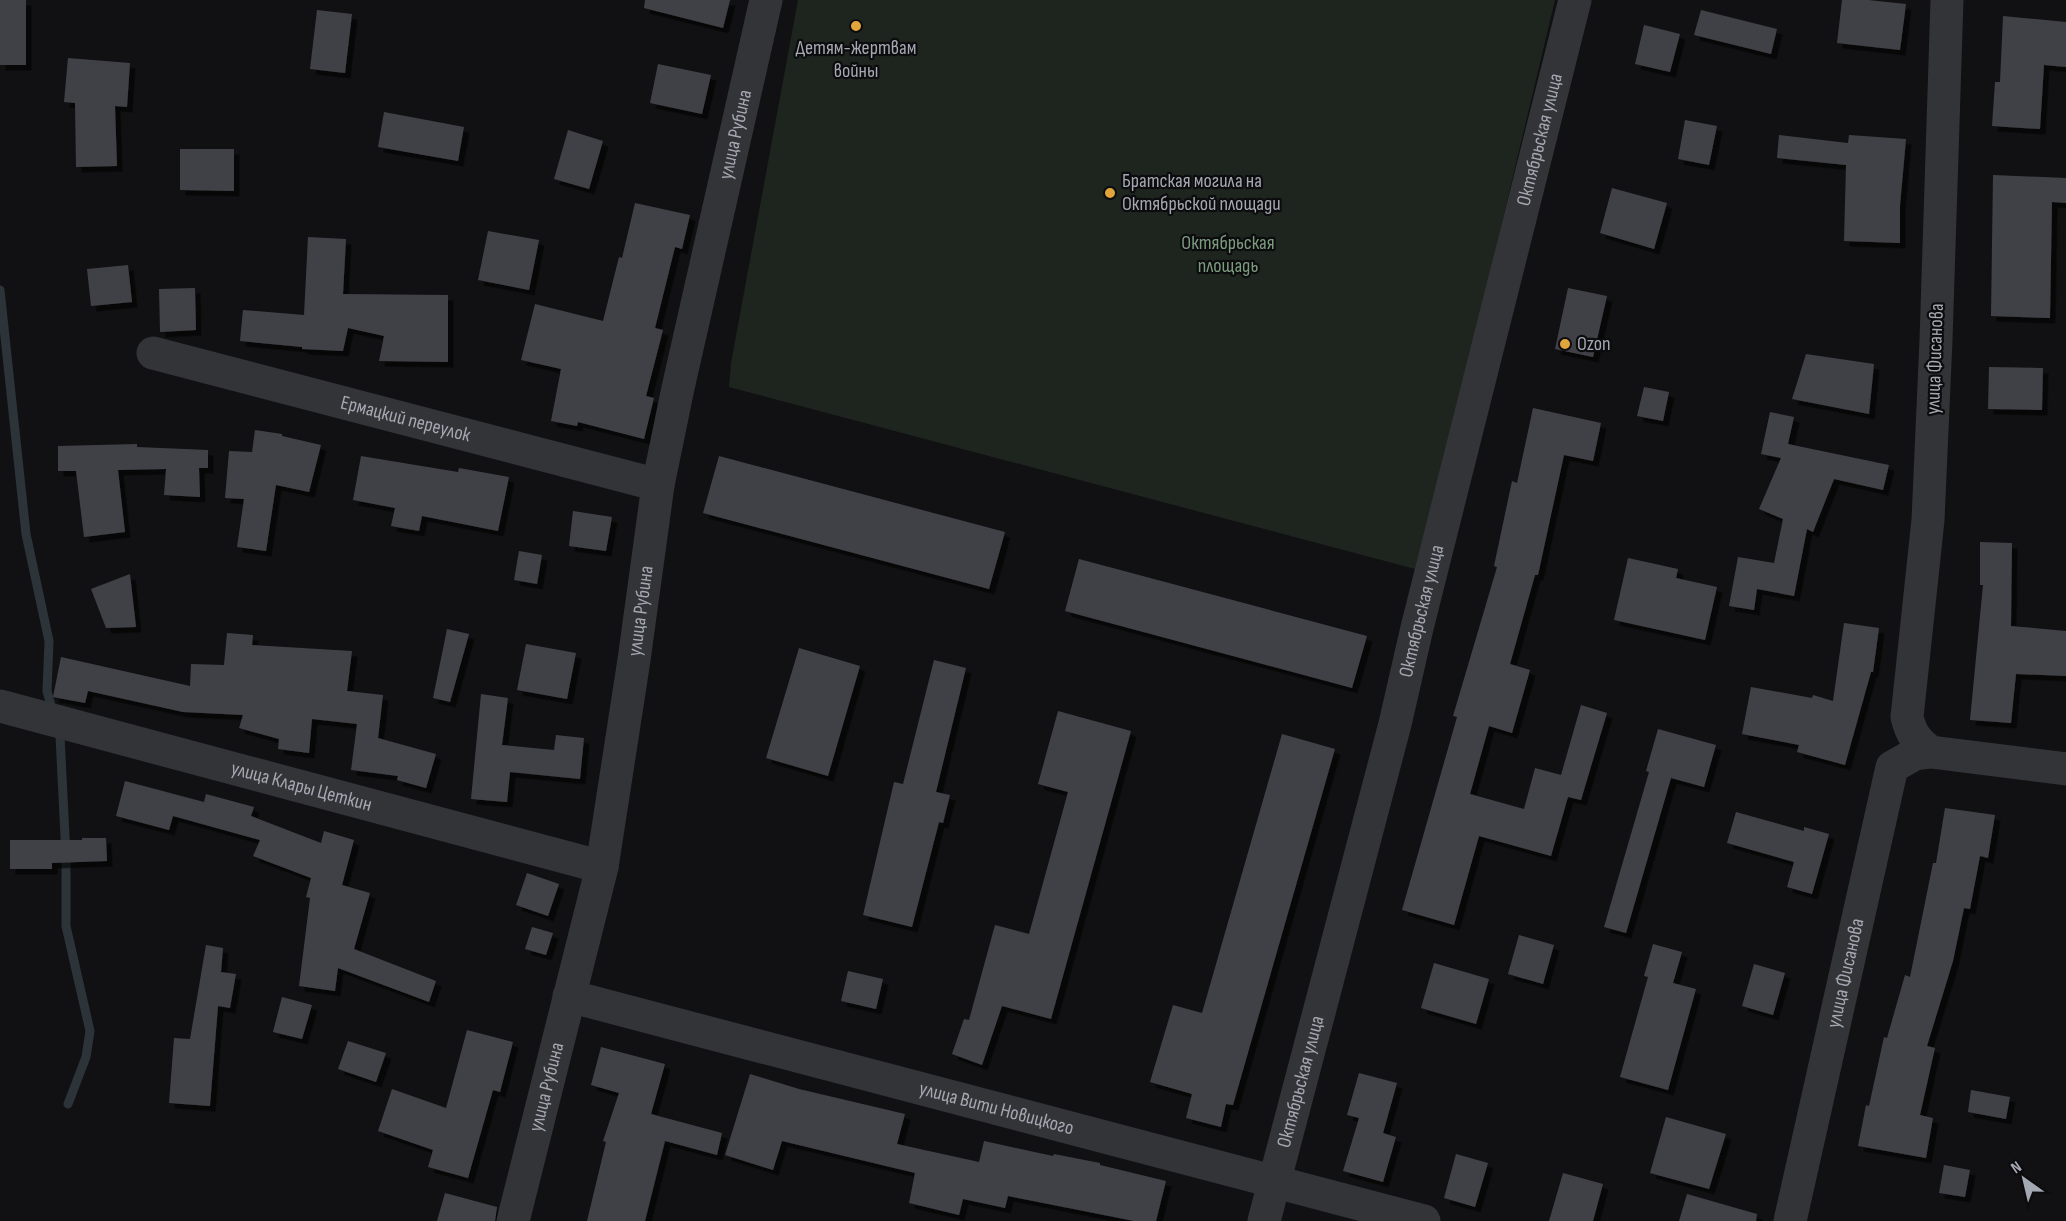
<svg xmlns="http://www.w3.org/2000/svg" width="2066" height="1221" viewBox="0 0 2066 1221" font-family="'Sofia Sans Condensed',sans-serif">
	<defs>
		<filter id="shadow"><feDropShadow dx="5.5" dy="5.5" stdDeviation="0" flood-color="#0009"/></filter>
	</defs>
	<rect width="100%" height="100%" fill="#111113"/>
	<path fill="#1e251f" d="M 798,0 L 1555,0 L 1419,570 L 729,387 L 731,363 Z"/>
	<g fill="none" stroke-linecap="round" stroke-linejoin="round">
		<g stroke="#2c343a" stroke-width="9">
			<path d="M 0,290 L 26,534 L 49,641 L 47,691 L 53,713"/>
			<path d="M 58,729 L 60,736 L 66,856 L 66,926 L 90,1031 L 86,1057 L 68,1104"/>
		</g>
	</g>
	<g fill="#404146" filter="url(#shadow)">
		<rect x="0" y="0" width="26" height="65"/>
		<path d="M 645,0 L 730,0 L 723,28 L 644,8 Z"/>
		<path d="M 1842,0 L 1868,0 L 1906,4 L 1900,50 L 1837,43 Z"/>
		<path d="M 317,10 L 352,14 L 345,73 L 310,69 Z"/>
		<path d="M 1701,10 L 1777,29 L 1771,54 L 1694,35 Z"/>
		<path d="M 2003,16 L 2066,22 L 2066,67 L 2044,65 L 2040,129 L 1992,126 L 1995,82 L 2000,82 Z"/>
		<path d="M 1644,25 L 1680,34 L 1670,72 L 1635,64 Z"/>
		<path d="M 68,58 L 130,63 L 127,107 L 115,106 L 117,166 L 76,167 L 75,103 L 64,102 Z"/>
		<path d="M 658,64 L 711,75 L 702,114 L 650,103 Z"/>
		<path d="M 384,112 L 464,127 L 458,161 L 378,147 Z"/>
		<path d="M 1685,120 L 1717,126 L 1709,165 L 1678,159 Z"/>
		<path d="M 568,130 L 603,141 L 589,189 L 554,179 Z"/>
		<path d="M 1779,135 L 1848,143 L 1849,135 L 1906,139 L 1900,205 L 1900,243 L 1844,241 L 1846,165 L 1777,158 Z"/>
		<path d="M 180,149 L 234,149 L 234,191 L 180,190 Z"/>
		<path d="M 1993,175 L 2066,178 L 2066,203 L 2052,202 L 2050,318 L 1991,316 Z"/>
		<path d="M 1612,188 L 1667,203 L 1654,249 L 1600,233 Z"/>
		<path d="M 635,203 L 690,215 L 682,249 L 675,247 L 655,328 L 663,330 L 646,396 L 654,398 L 644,439 L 578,422 L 577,426 L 551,421 L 561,369 L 521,360 L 535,304 L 603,321 L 619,257 L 622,258 Z"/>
		<path d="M 488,231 L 539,240 L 529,290 L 478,280 Z"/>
		<path d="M 308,237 L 346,239 L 343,294 L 448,295 L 448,362 L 379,361 L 384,336 L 348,328 L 343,351 L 302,349 L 302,347 L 240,341 L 243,310 L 304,315 Z"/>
		<path d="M 128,265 L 132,302 L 91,306 L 87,269 Z"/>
		<path d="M 195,288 L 196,330 L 160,332 L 159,289 Z"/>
		<path d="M 1568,288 L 1607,296 L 1593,357 L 1555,349 Z"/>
		<path d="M 1806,354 L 1874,364 L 1869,414 L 1792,399 Z"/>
		<path d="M 1989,367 L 2043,368 L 2042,410 L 1988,409 Z"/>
		<path d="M 1644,387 L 1669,392 L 1663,421 L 1637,416 Z"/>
		<path d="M 1533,408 L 1601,423 L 1593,461 L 1564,455 L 1538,575 L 1535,575 L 1510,664 L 1530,670 L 1512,733 L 1489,726 L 1470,794 L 1524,809 L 1535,768 L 1561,775 L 1581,705 L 1607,713 L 1581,800 L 1568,797 L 1551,856 L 1479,836 L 1454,925 L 1402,910 L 1457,717 L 1453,716 L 1497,567 L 1494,566 L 1512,481 L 1517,483 Z"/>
		<path d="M 1770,412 L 1794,417 L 1788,444 L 1889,465 L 1883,490 L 1834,479 L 1813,532 L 1807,529 L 1794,596 L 1757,589 L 1754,610 L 1729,606 L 1738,557 L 1774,563 L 1783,519 L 1759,509 L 1781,458 L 1761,454 Z"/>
		<path d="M 255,430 L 282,434 L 282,436 L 321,445 L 309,492 L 276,485 L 266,551 L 237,547 L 244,499 L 225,498 L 229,451 L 252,452 Z"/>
		<path d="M 137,444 L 137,447 L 208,450 L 208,468 L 199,468 L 200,497 L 164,495 L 166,469 L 118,470 L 125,532 L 84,537 L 76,471 L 58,471 L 58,446 Z"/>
		<path d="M 361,456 L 458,472 L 459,468 L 509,477 L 498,531 L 422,516 L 419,531 L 391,526 L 395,508 L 353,500 Z"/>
		<path d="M 719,456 L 1005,532 L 989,589 L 703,513 Z"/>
		<path d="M 573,511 L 612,517 L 606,551 L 569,546 Z"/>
		<path d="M 1980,542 L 2012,543 L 2011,626 L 2066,631 L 2066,676 L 2016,674 L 2011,723 L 1970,720 L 1983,585 L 1980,585 Z"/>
		<path d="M 519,551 L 542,555 L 537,584 L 514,580 Z"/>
		<path d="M 1628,558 L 1678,569 L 1676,578 L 1717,587 L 1705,640 L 1614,620 Z"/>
		<path d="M 1079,559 L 1367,636 L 1352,688 L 1065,611 Z"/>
		<path d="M 130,574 L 136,627 L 106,628 L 91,589 Z"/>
		<path d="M 1844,623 L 1879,628 L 1873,672 L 1871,672 L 1845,765 L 1797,752 L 1799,745 L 1742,734 L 1751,687 L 1812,698 L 1813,695 L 1833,701 Z"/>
		<path d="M 447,629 L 469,634 L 450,702 L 433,698 Z"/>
		<path d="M 227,633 L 253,635 L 252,645 L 352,651 L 347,691 L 383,695 L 378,738 L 436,754 L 426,788 L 397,780 L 398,776 L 351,770 L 357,724 L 312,719 L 309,753 L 278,749 L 279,739 L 239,728 L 243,715 L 183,712 L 88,691 L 85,703 L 53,697 L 61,657 L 190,686 L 191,664 L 224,665 Z"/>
		<path d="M 526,644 L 576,653 L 567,699 L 517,690 Z"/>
		<path d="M 799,648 L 860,666 L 828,776 L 766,758 Z"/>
		<path d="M 934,660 L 966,668 L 936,792 L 950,795 L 943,823 L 939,822 L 912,927 L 863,915 L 894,782 L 903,784 Z"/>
		<path d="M 481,694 L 508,698 L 502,745 L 554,750 L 556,735 L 584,738 L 580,779 L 510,772 L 507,802 L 471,799 Z"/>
		<path d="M 1058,711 L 1131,731 L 1051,1019 L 1002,1006 L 982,1065 L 952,1054 L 964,1019 L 969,1020 L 995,925 L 1029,934 L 1068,792 L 1038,784 Z"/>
		<path d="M 1658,729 L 1716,745 L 1704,787 L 1671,778 L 1626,933 L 1604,927 L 1649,772 L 1646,771 Z"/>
		<path d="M 1282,734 L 1335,749 L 1233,1105 L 1226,1104 L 1221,1127 L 1186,1118 L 1192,1094 L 1150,1082 L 1173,1005 L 1202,1013 Z"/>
		<path d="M 125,781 L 204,802 L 206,794 L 254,807 L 251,816 L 321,843 L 324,831 L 354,840 L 342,885 L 370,893 L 354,949 L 436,981 L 429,1002 L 338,968 L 335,991 L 299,986 L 310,898 L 306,897 L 311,878 L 253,856 L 260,840 L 173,816 L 169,830 L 116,816 Z"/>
		<path d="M 1945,808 L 1995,815 L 1988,858 L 1980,856 L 1970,909 L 1964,908 L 1953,961 L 1927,1046 L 1935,1048 L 1920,1115 L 1933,1118 L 1926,1158 L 1858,1146 L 1866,1105 L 1869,1106 L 1884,1037 L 1887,1038 L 1905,975 L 1910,977 L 1933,863 L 1936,863 Z"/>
		<path d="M 1736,812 L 1804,831 L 1804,827 L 1829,834 L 1812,894 L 1787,887 L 1794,862 L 1727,843 Z"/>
		<path d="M 82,838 L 106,838 L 107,861 L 52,863 L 52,869 L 10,869 L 10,840 L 82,840 Z"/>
		<path d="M 527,873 L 559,884 L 548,916 L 516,905 Z"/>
		<path d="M 532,927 L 553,933 L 546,955 L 525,949 Z"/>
		<path d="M 1519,935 L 1554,945 L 1543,984 L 1508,974 Z"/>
		<path d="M 1653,944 L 1682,952 L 1673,983 L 1696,989 L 1668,1090 L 1620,1077 L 1648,977 L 1644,976 Z"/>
		<path d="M 206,945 L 223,948 L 221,972 L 236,974 L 230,1008 L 218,1006 L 210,1106 L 169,1103 L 174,1038 L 190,1039 Z"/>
		<path d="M 1434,963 L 1489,979 L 1476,1024 L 1421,1008 Z"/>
		<path d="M 1754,964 L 1785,973 L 1773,1015 L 1742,1006 Z"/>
		<path d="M 848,971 L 883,979 L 876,1009 L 841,1001 Z"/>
		<path d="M 282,997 L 312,1005 L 302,1039 L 273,1032 Z"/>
		<path d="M 467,1030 L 513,1042 L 500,1092 L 493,1090 L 468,1178 L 428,1167 L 433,1150 L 378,1131 L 392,1089 L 446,1108 Z"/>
		<path d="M 348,1041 L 386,1053 L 376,1082 L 338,1069 Z"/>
		<path d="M 601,1047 L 665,1064 L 651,1114 L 722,1133 L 717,1155 L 665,1141 L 645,1221 L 587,1221 L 606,1142 L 603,1141 L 619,1093 L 591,1085 Z"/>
		<path d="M 1359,1073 L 1397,1083 L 1383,1133 L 1396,1137 L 1383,1182 L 1343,1171 L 1359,1118 L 1347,1115 Z"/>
		<path d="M 750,1074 L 799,1089 L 905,1114 L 897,1144 L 979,1162 L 984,1141 L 1053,1156 L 1054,1154 L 1100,1163 L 1100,1165 L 1166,1181 L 1156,1221 L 1134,1221 L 1008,1196 L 1005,1208 L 963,1199 L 959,1215 L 909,1203 L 915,1173 L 782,1141 L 773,1170 L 725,1155 Z"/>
		<path d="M 1971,1090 L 2010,1097 L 2006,1119 L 1968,1112 Z"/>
		<path d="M 1666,1117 L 1726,1134 L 1709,1189 L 1650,1173 Z"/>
		<path d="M 1456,1154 L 1488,1163 L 1475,1207 L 1444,1198 Z"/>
		<path d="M 1944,1165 L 1970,1170 L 1965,1197 L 1939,1193 Z"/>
		<path d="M 1563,1173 L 1603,1184 L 1593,1221 L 1549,1221 Z"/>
		<path d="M 445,1193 L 497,1207 L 495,1221 L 437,1221 Z"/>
		<path d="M 1687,1194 L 1757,1214 L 1756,1221 L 1679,1221 Z"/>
	</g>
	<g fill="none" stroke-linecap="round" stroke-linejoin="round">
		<g stroke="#333437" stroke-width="33">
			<path d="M 1947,0 L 1936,340 L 1928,520 L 1907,717 C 1911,734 1917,742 1931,752 L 2066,769"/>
			<path id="s1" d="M 153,353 L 658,485"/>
			<path id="s2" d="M 0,706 L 602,867"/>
			<path id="s3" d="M 569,996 L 1424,1221"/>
			<path id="s4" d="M 513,1221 L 602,867 L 634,660 L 658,485 L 678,388 L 766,0"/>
			<path id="s5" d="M 1264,1221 L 1395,724 L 1417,628 L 1575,0"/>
			<path id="s6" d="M 1790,1221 L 1892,767 L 1915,754 L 1931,752"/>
		</g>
	</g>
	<g fill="#e1a63b" stroke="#0c0c0e" stroke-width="2">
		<circle cx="856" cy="26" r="6"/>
		<circle cx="1110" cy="193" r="6"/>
		<circle cx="1565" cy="344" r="6"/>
	</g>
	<g text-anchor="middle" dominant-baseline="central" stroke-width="4.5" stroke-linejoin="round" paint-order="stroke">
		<g font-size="20" fill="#a4a8b2" stroke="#0c0c0e" text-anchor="start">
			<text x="856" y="48" text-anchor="middle">Детям-жертвам<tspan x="856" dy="23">войны</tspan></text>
			<text x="1122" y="181">Братская могила на<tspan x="1122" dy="23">Октябрьской площади</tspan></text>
			<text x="1577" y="344">Ozon</text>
		</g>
		<g font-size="20" fill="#a4a8b2" stroke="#0c0c0e">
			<text stroke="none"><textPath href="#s4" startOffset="1110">улица Рубина</textPath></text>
			<text stroke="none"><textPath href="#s5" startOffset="1116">Октябрьская улица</textPath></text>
			<text transform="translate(1935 359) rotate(-88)">улица Фисанова</text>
			<text stroke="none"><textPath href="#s1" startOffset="261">Ермацкий переулок</textPath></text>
			<text stroke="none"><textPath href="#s4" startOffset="624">улица Рубина</textPath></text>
			<text stroke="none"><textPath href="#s5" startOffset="630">Октябрьская улица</textPath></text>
			<text stroke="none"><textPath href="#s2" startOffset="312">улица Клары Цеткин</textPath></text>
			<text stroke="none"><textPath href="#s6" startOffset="254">улица Фисанова</textPath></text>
			<text stroke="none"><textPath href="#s5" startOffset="144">Октябрьская улица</textPath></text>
			<text stroke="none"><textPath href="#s4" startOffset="138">улица Рубина</textPath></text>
			<text stroke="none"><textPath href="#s3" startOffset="442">улица Вити Новицкого</textPath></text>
		</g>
		<g font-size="20" fill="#7c9c7e" stroke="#0c0c0e">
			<text x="1228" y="243">Октябрьская<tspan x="1228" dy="23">площадь</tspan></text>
		</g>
	</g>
	<g transform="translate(2024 1179) rotate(326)" stroke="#0c0c0e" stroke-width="4.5" paint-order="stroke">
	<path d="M0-4.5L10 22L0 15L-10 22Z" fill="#a4a8b2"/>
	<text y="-9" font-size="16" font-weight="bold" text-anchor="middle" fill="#a4a8b2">N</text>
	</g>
</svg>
